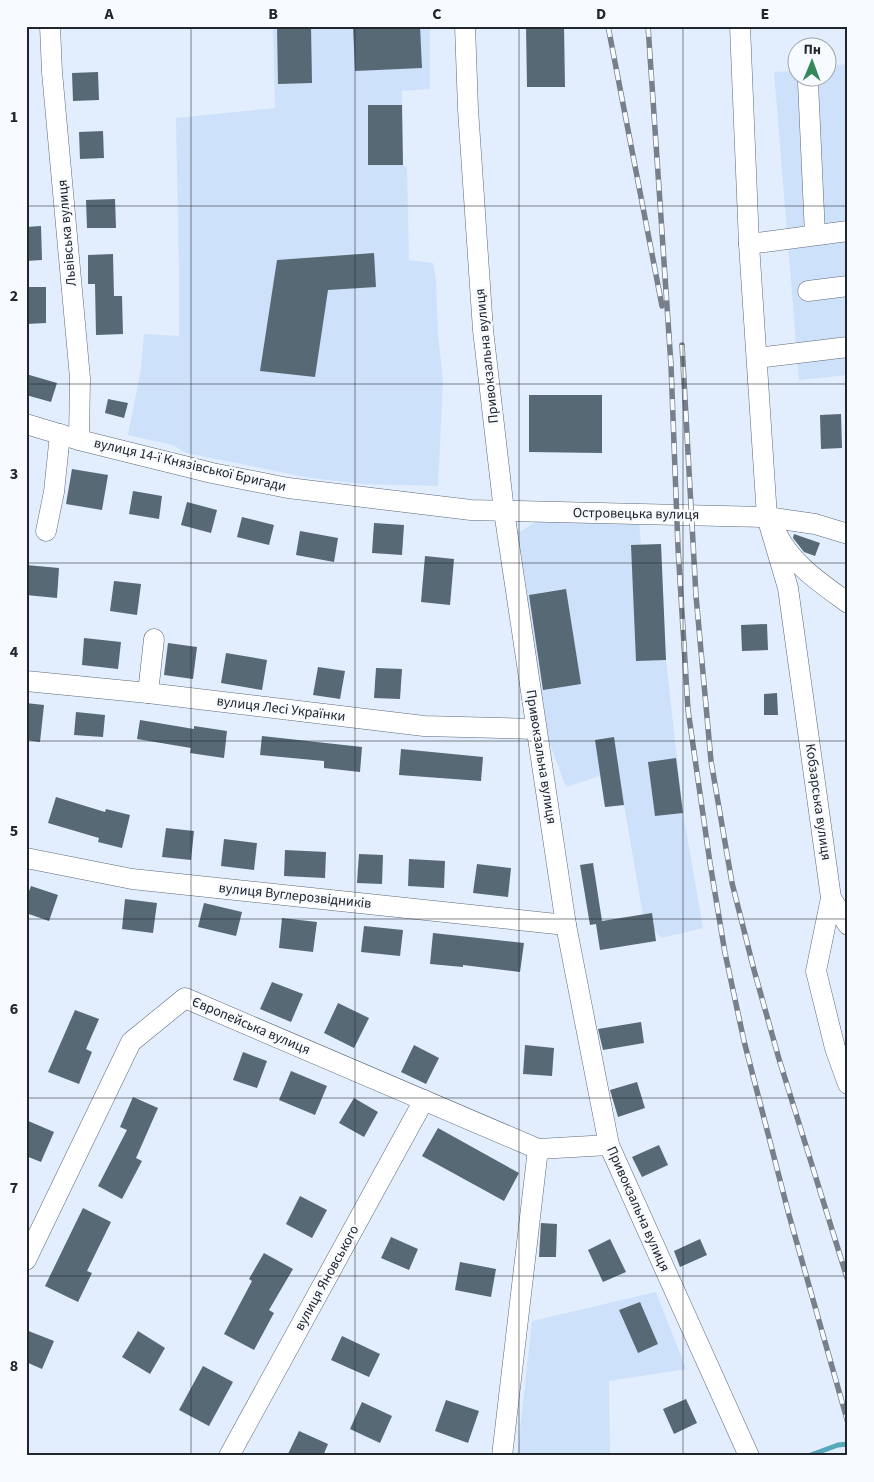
<svg xmlns="http://www.w3.org/2000/svg" width="874" height="1482" viewBox="0 0 874 1482" font-family="'Source Sans 3',sans-serif">
	<rect width="100%" height="100%" fill="#e2eefd"/>
	<g fill="#cee1fa">
		<path d="M 273,26 L 430,26 L 430,89 L 402,91 L 403,165 L 407,168 L 409,260 L 433,263 L 436,279 L 438,334 L 443,381 L 438,486 L 362,484 L 310,478 L 186,453 L 173,445 L 128,435 L 141,369 L 144,334 L 179,336 L 179,273 L 176,118 L 275,108 Z"/>
		<path d="M 796,55 L 796,78 L 826,78 L 827,66 L 848,64 L 848,375 L 799,380 L 774,72 L 792,71 L 791,56 Z"/>
		<path d="M 537,521 L 639,522 L 641,545 L 666,660 L 683,813 L 703,928 L 661,938 L 643,915 L 624,805 L 605,807 L 600,776 L 566,787 L 544,728 L 515,535 Z"/>
		<path d="M 656,1292 L 686,1369 L 609,1381 L 610,1456 L 517,1456 L 532,1321 Z"/>
	</g>
	<g fill="none" stroke-linecap="round" stroke-linejoin="round">
		<path stroke="#56a8bb" stroke-width="5" d="M 808,1456 L 838,1445 L 848,1444"/>
	</g>
	<g fill="#566975">
		<path d="M 277,26 L 311,26 L 312,83 L 278,84 Z"/>
		<path d="M 353,26 L 420,26 L 422,68 L 355,71 Z"/>
		<path d="M 526,26 L 564,26 L 565,87 L 527,87 Z"/>
		<path d="M 98,72 L 99,100 L 73,101 L 72,73 Z"/>
		<path d="M 368,105 L 402,105 L 403,165 L 368,165 Z"/>
		<path d="M 103,131 L 104,158 L 80,159 L 79,132 Z"/>
		<path d="M 115,199 L 116,228 L 87,228 L 86,200 Z"/>
		<path d="M 41,226 L 42,260 L 26,261 L 26,227 Z"/>
		<path d="M 374,253 L 376,287 L 328,290 L 315,377 L 260,371 L 277,260 Z"/>
		<path d="M 113,254 L 114,296 L 122,296 L 123,334 L 96,335 L 95,284 L 88,284 L 88,255 Z"/>
		<path d="M 26,287 L 46,287 L 46,323 L 26,324 Z"/>
		<path d="M 26,374 L 57,383 L 51,402 L 26,395 Z"/>
		<path d="M 529,395 L 602,395 L 602,453 L 529,452 Z"/>
		<path d="M 108,399 L 128,403 L 124,418 L 105,413 Z"/>
		<path d="M 841,414 L 842,448 L 821,449 L 820,415 Z"/>
		<path d="M 72,469 L 108,475 L 102,510 L 66,504 Z"/>
		<path d="M 133,491 L 162,496 L 159,519 L 129,514 Z"/>
		<path d="M 187,502 L 217,510 L 211,533 L 181,525 Z"/>
		<path d="M 242,517 L 274,525 L 269,545 L 237,537 Z"/>
		<path d="M 374,523 L 404,525 L 402,555 L 372,553 Z"/>
		<path d="M 300,531 L 338,538 L 334,562 L 296,555 Z"/>
		<path d="M 794,534 L 820,543 L 815,556 L 804,552 L 793,538 Z"/>
		<path d="M 661,544 L 666,660 L 636,661 L 631,545 Z"/>
		<path d="M 425,556 L 454,559 L 450,605 L 421,602 Z"/>
		<path d="M 26,565 L 59,568 L 57,598 L 26,595 Z"/>
		<path d="M 114,581 L 141,584 L 137,615 L 110,611 Z"/>
		<path d="M 566,589 L 581,684 L 543,690 L 529,595 Z"/>
		<path d="M 767,624 L 768,650 L 742,651 L 741,625 Z"/>
		<path d="M 84,638 L 121,642 L 118,669 L 82,665 Z"/>
		<path d="M 168,643 L 197,647 L 193,679 L 164,675 Z"/>
		<path d="M 226,653 L 267,660 L 262,690 L 221,683 Z"/>
		<path d="M 318,667 L 345,671 L 340,699 L 313,695 Z"/>
		<path d="M 376,668 L 402,669 L 400,699 L 374,698 Z"/>
		<path d="M 777,693 L 778,715 L 764,715 L 764,694 Z"/>
		<path d="M 26,703 L 44,705 L 40,742 L 26,740 Z"/>
		<path d="M 76,712 L 105,715 L 103,737 L 74,735 Z"/>
		<path d="M 140,720 L 194,729 L 194,726 L 227,731 L 224,758 L 190,753 L 191,748 L 137,739 Z"/>
		<path d="M 262,736 L 362,747 L 360,772 L 324,768 L 324,761 L 260,755 Z"/>
		<path d="M 614,737 L 624,805 L 605,807 L 595,740 Z"/>
		<path d="M 401,749 L 483,757 L 481,781 L 399,775 Z"/>
		<path d="M 676,758 L 683,813 L 655,816 L 648,762 Z"/>
		<path d="M 56,797 L 105,812 L 106,809 L 130,815 L 122,848 L 98,842 L 99,838 L 48,823 Z"/>
		<path d="M 166,828 L 194,831 L 191,860 L 162,857 Z"/>
		<path d="M 224,839 L 257,843 L 254,870 L 221,866 Z"/>
		<path d="M 285,850 L 326,852 L 325,878 L 284,876 Z"/>
		<path d="M 359,854 L 383,855 L 382,884 L 357,883 Z"/>
		<path d="M 409,859 L 445,861 L 444,888 L 408,886 Z"/>
		<path d="M 593,863 L 602,921 L 652,913 L 656,941 L 600,950 L 596,924 L 590,925 L 580,865 Z"/>
		<path d="M 477,864 L 511,868 L 508,897 L 473,893 Z"/>
		<path d="M 31,886 L 58,895 L 49,921 L 26,913 L 26,899 Z"/>
		<path d="M 125,899 L 157,903 L 153,933 L 122,929 Z"/>
		<path d="M 204,903 L 242,912 L 236,936 L 198,927 Z"/>
		<path d="M 282,918 L 317,922 L 313,952 L 279,948 Z"/>
		<path d="M 364,926 L 403,930 L 400,956 L 361,952 Z"/>
		<path d="M 433,933 L 524,943 L 520,972 L 463,965 L 463,967 L 430,964 Z"/>
		<path d="M 272,982 L 303,994 L 291,1022 L 260,1009 Z"/>
		<path d="M 338,1003 L 369,1018 L 354,1048 L 324,1033 Z"/>
		<path d="M 75,1010 L 99,1019 L 86,1049 L 92,1052 L 79,1084 L 48,1072 Z"/>
		<path d="M 641,1022 L 644,1043 L 603,1050 L 598,1029 Z"/>
		<path d="M 414,1045 L 439,1058 L 426,1084 L 401,1072 Z"/>
		<path d="M 525,1045 L 554,1048 L 552,1076 L 523,1074 Z"/>
		<path d="M 243,1052 L 267,1061 L 257,1088 L 233,1080 Z"/>
		<path d="M 291,1071 L 327,1086 L 315,1115 L 279,1100 Z"/>
		<path d="M 637,1082 L 645,1108 L 618,1117 L 610,1090 Z"/>
		<path d="M 133,1097 L 158,1108 L 136,1158 L 142,1161 L 122,1199 L 98,1186 L 127,1130 L 120,1127 Z"/>
		<path d="M 354,1098 L 378,1112 L 364,1137 L 339,1123 Z"/>
		<path d="M 26,1120 L 54,1132 L 41,1162 L 26,1156 Z"/>
		<path d="M 438,1128 L 519,1173 L 504,1201 L 422,1156 Z"/>
		<path d="M 659,1145 L 668,1165 L 642,1177 L 632,1157 Z"/>
		<path d="M 300,1196 L 327,1210 L 312,1238 L 286,1224 Z"/>
		<path d="M 83,1208 L 111,1222 L 87,1271 L 92,1273 L 78,1302 L 45,1286 Z"/>
		<path d="M 541,1223 L 557,1224 L 556,1257 L 539,1257 Z"/>
		<path d="M 391,1237 L 418,1249 L 409,1270 L 381,1258 Z"/>
		<path d="M 610,1239 L 626,1272 L 603,1282 L 588,1250 Z"/>
		<path d="M 700,1239 L 707,1255 L 680,1267 L 674,1251 Z"/>
		<path d="M 264,1253 L 293,1269 L 269,1310 L 274,1313 L 254,1350 L 224,1334 L 252,1281 L 249,1279 Z"/>
		<path d="M 460,1262 L 496,1269 L 491,1297 L 455,1290 Z"/>
		<path d="M 640,1302 L 658,1344 L 638,1353 L 619,1310 Z"/>
		<path d="M 26,1330 L 54,1341 L 42,1369 L 26,1362 Z"/>
		<path d="M 138,1331 L 165,1348 L 150,1374 L 122,1357 Z"/>
		<path d="M 342,1336 L 380,1354 L 369,1377 L 331,1360 Z"/>
		<path d="M 203,1366 L 233,1382 L 209,1426 L 179,1410 Z"/>
		<path d="M 686,1399 L 697,1423 L 674,1434 L 663,1409 Z"/>
		<path d="M 446,1400 L 479,1411 L 468,1443 L 435,1431 Z"/>
		<path d="M 362,1402 L 392,1416 L 380,1443 L 350,1429 Z"/>
		<path d="M 299,1431 L 328,1444 L 323,1456 L 287,1456 Z"/>
	</g>
	<g fill="none" stroke-linecap="round" stroke-linejoin="round">
		<defs>
			<g id="minor">
				<path d="M 50,26 L 52,72 L 80,378 L 79,440"/>
				<path d="M 465,26 L 468,109 L 483,330 L 504,511 L 566,925 L 609,1145 L 749,1456"/>
				<path d="M 740,26 L 749,244 L 767,517 L 788,588 L 831,898 L 816,971 L 835,1048 L 848,1084"/>
				<path d="M 808,82 L 815,235"/>
				<path d="M 749,244 L 848,231"/>
				<path d="M 808,291 L 848,286"/>
				<path d="M 757,358 L 848,347"/>
				<path d="M 26,424 L 79,440 L 212,473 L 288,488 L 471,510 L 767,517 L 815,524 L 848,534"/>
				<path d="M 46,531 L 54,492 L 60,434"/>
				<path d="M 778,536 C 793,565 822,584 848,603"/>
				<path d="M 26,681 L 148,693 L 424,726 L 536,729"/>
				<path d="M 148,693 L 154,639"/>
				<path d="M 26,858 L 132,879 L 566,925"/>
				<path d="M 831,898 L 848,925"/>
				<path d="M 26,1260 L 131,1042 L 185,998 L 538,1149 L 609,1145"/>
				<path d="M 229,1456 L 424,1100"/>
				<path d="M 502,1456 L 538,1149"/>
			</g>
		</defs>
		<use href="#minor" stroke="#5c6979" stroke-width="21"/>
		<use href="#minor" stroke="#fff" stroke-width="20"/>
		<defs>
			<g id="rail">
				<path d="M 608,26 L 662,306"/>
				<path d="M 648,26 L 671,365 L 678,548 L 688,710 L 710,863 L 725,953 L 744,1041 L 789,1215 L 848,1423"/>
				<path d="M 682,345 L 696,596 L 711,761 L 732,883 L 754,970 L 779,1059 L 848,1281"/>
			</g>
		</defs>
		<use href="#rail" stroke="#77808a" stroke-width="5.5"/>
		<use href="#rail" stroke="#f7fafe" stroke-width="4" stroke-dasharray="11" stroke-linecap="butt"/>
	</g>
	<path fill="none" stroke="#21262d" stroke-width="1" stroke-opacity="0.55" d="M 191,26 L 191,1456M 355,26 L 355,1456M 519,26 L 519,1456M 683,26 L 683,1456M 26,206 L 848,206M 26,384 L 848,384M 26,563 L 848,563M 26,741 L 848,741M 26,919 L 848,919M 26,1098 L 848,1098M 26,1276 L 848,1276"/>
	<g text-anchor="middle" dominant-baseline="central" stroke-width="5" stroke-linejoin="round" paint-order="stroke">
		<g font-size="14" fill="#21262d" stroke="#f7fafe">
			<text transform="translate(67 233) rotate(-95)">Львівська вулиця</text>
			<text transform="translate(487 356) rotate(-96)">Привокзальна вулиця</text>
			<text transform="translate(190 465) rotate(13)">вулиця 14-ї Князівської Бригади</text>
			<text transform="translate(636 514) rotate(1)">Островецька вулиця</text>
			<text transform="translate(281 709) rotate(7)">вулиця Лесі Українки</text>
			<text transform="translate(541 757) rotate(81)">Привокзальна вулиця</text>
			<text transform="translate(818 802) rotate(82)">Кобзарська вулиця</text>
			<text transform="translate(295 896) rotate(6)">вулиця Вуглерозвідників</text>
			<text transform="translate(251 1026) rotate(23)">Європейська вулиця</text>
			<text transform="translate(638 1209) rotate(66)">Привокзальна вулиця</text>
			<text transform="translate(327 1278) rotate(-61)">вулиця Яновського</text>
		</g>
	</g>
	<rect width="874" height="1482" fill="none" stroke="#f7fafe" stroke-width="55"/>
	<g transform="translate(812 62) rotate(1)"><circle r="24" fill="#f7fafe" stroke="#a1a5aa"/>
	<path d="M0-4L9 19L0 12L-9 19Z" fill="#35885b"/>
	<text y="-8" font-size="14" font-weight="bold" text-anchor="middle" fill="#21262d">Пн</text>
	</g>
	<rect x="28" y="28" width="818" height="1426" fill="none" stroke="#21262d" stroke-width="2"/>
	<g font-size="16" text-anchor="middle" font-weight="bold" fill="#21262d">
		<text x="109" y="19">A</text>
		<text x="273" y="19">B</text>
		<text x="437" y="19">C</text>
		<text x="601" y="19">D</text>
		<text x="765" y="19">E</text>
		<text x="14" y="122">1</text>
		<text x="14" y="301">2</text>
		<text x="14" y="479">3</text>
		<text x="14" y="657">4</text>
		<text x="14" y="836">5</text>
		<text x="14" y="1014">6</text>
		<text x="14" y="1193">7</text>
		<text x="14" y="1371">8</text>
	</g>
</svg>
